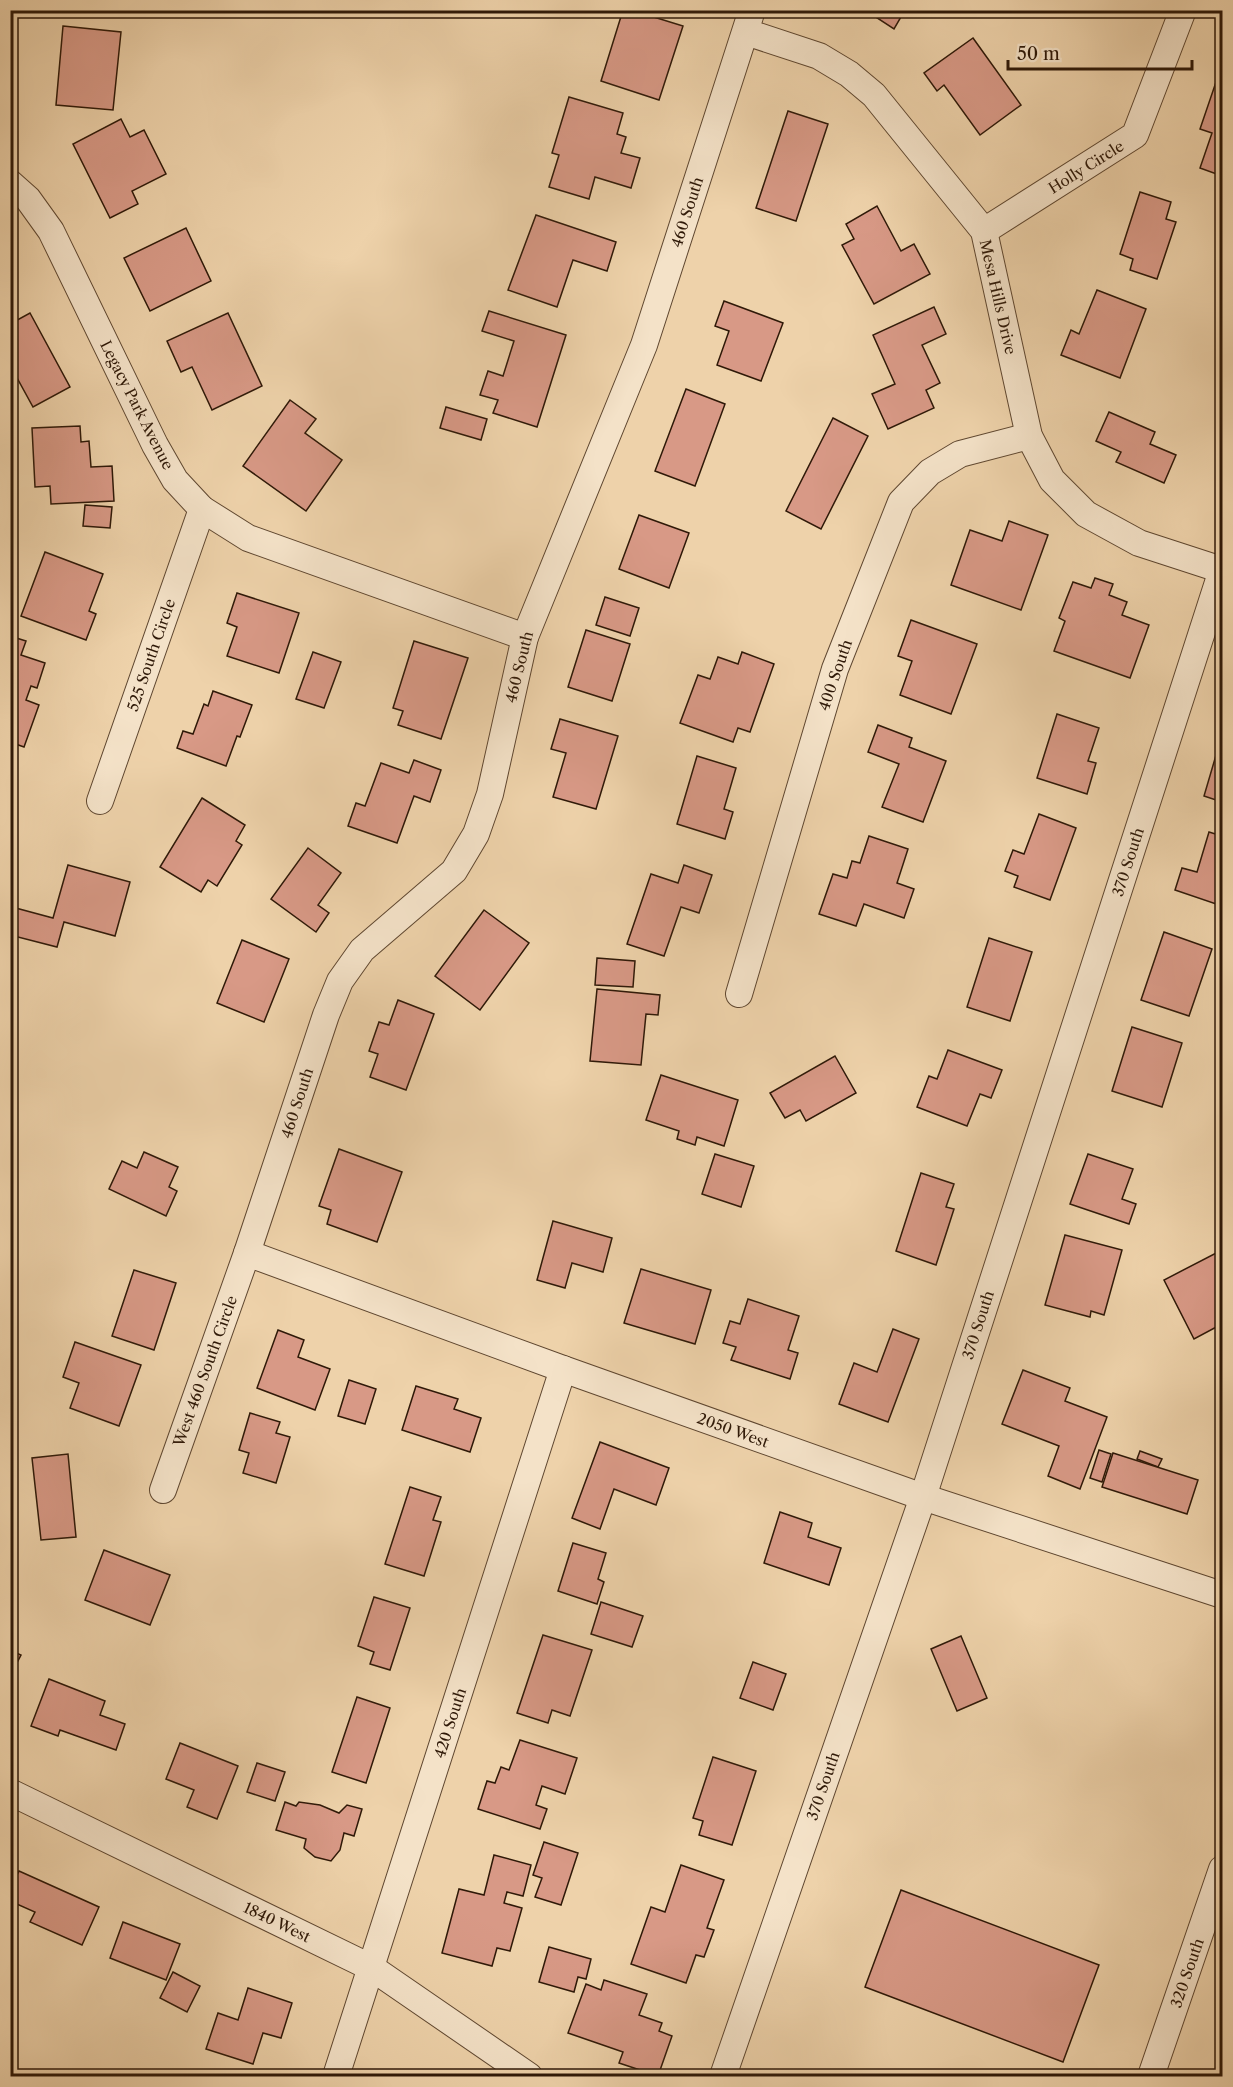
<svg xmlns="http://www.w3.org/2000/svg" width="1233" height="2087" viewBox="0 0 1233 2087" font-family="'Libre Caslon Text',serif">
	<rect width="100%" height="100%" fill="#eed2aa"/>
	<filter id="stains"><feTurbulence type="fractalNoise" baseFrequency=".00333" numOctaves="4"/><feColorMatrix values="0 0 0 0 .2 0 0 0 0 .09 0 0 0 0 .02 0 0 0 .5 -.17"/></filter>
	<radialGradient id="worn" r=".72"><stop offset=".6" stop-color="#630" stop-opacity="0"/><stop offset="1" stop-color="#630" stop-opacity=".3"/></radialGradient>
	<g fill="#d89986" stroke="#2f1908" stroke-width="1.5">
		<path d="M 623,10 L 631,10 L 683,26 L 659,100 L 601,81 Z"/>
		<path d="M 869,10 L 905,10 L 894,29 L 868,12 Z"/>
		<path d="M 63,26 L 121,32 L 113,110 L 56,105 Z"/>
		<path d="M 973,38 L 1021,105 L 980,135 L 944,85 L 937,91 L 924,73 Z"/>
		<path d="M 1216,82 L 1222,85 L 1222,176 L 1200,168 L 1212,133 L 1200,129 Z"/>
		<path d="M 569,97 L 623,113 L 617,134 L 626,137 L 621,153 L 640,158 L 631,188 L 595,177 L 589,199 L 549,187 L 559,155 L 552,153 Z"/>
		<path d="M 788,111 L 828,124 L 796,221 L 756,208 Z"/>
		<path d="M 121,119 L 130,137 L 144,130 L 166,174 L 132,191 L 138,204 L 110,218 L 73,144 Z"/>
		<path d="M 1140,192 L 1171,202 L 1166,219 L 1176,222 L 1157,279 L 1130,270 L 1133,259 L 1120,254 Z"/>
		<path d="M 877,206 L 901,251 L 914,244 L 930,274 L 874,304 L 842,245 L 854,239 L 846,224 Z"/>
		<path d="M 536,215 L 616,242 L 607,271 L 573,260 L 557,307 L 508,290 Z"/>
		<path d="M 186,228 L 211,281 L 150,311 L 124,258 Z"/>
		<path d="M 1097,290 L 1146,309 L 1120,378 L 1061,355 L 1071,330 L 1079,334 Z"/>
		<path d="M 724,301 L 783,323 L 761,381 L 717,365 L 729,331 L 715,326 Z"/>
		<path d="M 934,307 L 946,334 L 922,345 L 940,383 L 926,390 L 934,408 L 888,429 L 872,394 L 895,384 L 873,335 Z"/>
		<path d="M 489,311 L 566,335 L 537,427 L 493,413 L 498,400 L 480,395 L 488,371 L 503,376 L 514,341 L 482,331 Z"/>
		<path d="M 30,313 L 70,387 L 33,407 L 10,365 L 10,324 Z"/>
		<path d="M 228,313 L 262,386 L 212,410 L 192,367 L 181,372 L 167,341 Z"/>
		<path d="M 686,389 L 725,404 L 695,486 L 655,471 Z"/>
		<path d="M 290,400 L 316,419 L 305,433 L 342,460 L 306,511 L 243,466 Z"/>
		<path d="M 446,407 L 487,419 L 481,440 L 440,428 Z"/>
		<path d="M 1109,412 L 1155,432 L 1150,444 L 1176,455 L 1164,483 L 1116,462 L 1121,452 L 1096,441 Z"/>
		<path d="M 833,418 L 868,436 L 821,529 L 786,511 Z"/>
		<path d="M 80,426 L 81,442 L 89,441 L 91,467 L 112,466 L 114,501 L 51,504 L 50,486 L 35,487 L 32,428 Z"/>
		<path d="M 85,505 L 112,507 L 110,528 L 83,526 Z"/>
		<path d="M 639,515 L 689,533 L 669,588 L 619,569 Z"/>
		<path d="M 1009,521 L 1048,535 L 1021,610 L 951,585 L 970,530 L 1002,541 Z"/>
		<path d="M 45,552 L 103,574 L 89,611 L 96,614 L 86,640 L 21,616 Z"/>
		<path d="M 1095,578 L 1113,584 L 1109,595 L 1127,602 L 1122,615 L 1149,625 L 1130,678 L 1054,651 L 1065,621 L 1059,618 L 1073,582 L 1091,588 Z"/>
		<path d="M 237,593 L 299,613 L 279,673 L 227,656 L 237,627 L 227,623 Z"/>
		<path d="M 605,597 L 639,608 L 630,636 L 596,625 Z"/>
		<path d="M 911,620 L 977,644 L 951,714 L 900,695 L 912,661 L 898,656 Z"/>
		<path d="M 586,630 L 630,644 L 612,701 L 568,687 Z"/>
		<path d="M 10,636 L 26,641 L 21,655 L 45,663 L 37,688 L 31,686 L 26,700 L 39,705 L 24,747 L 10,742 Z"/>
		<path d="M 414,641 L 468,658 L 441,739 L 398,725 L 403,711 L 393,708 Z"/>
		<path d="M 313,652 L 341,662 L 324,708 L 296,699 Z"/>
		<path d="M 742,652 L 774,664 L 750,732 L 738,728 L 733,742 L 680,723 L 698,675 L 710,679 L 718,657 L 738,664 Z"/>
		<path d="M 213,691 L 252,705 L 240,737 L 237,736 L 226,766 L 177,748 L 183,731 L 193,734 L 204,704 L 208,706 Z"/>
		<path d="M 1057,714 L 1099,728 L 1088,761 L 1096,763 L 1087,794 L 1037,778 Z"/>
		<path d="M 560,719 L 618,736 L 596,809 L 553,797 L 566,753 L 551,749 Z"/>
		<path d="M 878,725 L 912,738 L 909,747 L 946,761 L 923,822 L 882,807 L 899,764 L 868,752 Z"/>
		<path d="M 1219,745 L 1222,746 L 1222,802 L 1204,796 Z"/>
		<path d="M 697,756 L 736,768 L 724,809 L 733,812 L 725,839 L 677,824 Z"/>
		<path d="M 414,760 L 441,770 L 430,802 L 414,796 L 397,843 L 348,826 L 356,803 L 365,806 L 381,763 L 409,773 Z"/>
		<path d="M 202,798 L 245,825 L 236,841 L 242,845 L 217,886 L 208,880 L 201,892 L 160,867 Z"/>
		<path d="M 1039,814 L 1076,828 L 1050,900 L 1014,887 L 1018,876 L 1005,871 L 1013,850 L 1024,854 Z"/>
		<path d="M 1209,832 L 1222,836 L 1222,906 L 1175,890 L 1182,868 L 1197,872 Z"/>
		<path d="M 869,836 L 908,849 L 897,883 L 914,889 L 904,918 L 864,904 L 856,926 L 819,914 L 833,874 L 847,878 L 852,861 L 860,863 Z"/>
		<path d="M 308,848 L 341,873 L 318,905 L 329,913 L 316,932 L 271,899 Z"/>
		<path d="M 68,865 L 130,882 L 115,936 L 64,922 L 57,947 L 10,935 L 12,907 L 53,918 Z"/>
		<path d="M 684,865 L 712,875 L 699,913 L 681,907 L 664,956 L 627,944 L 651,874 L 678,883 Z"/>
		<path d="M 484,910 L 529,943 L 480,1010 L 435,976 Z"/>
		<path d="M 1164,932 L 1212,949 L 1189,1016 L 1141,1000 Z"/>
		<path d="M 989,938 L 1032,952 L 1010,1021 L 967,1007 Z"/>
		<path d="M 242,940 L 289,959 L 264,1022 L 217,1003 Z"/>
		<path d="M 597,958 L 635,961 L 633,987 L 595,985 Z"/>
		<path d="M 597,989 L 660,995 L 658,1015 L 646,1014 L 641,1065 L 590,1061 Z"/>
		<path d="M 398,1000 L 434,1014 L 406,1090 L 370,1077 L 378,1054 L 369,1051 L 379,1022 L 389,1025 Z"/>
		<path d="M 1132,1027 L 1182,1043 L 1162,1107 L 1112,1091 Z"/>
		<path d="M 948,1050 L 1002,1070 L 991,1098 L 980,1094 L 967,1126 L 917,1107 L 929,1076 L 937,1079 Z"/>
		<path d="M 835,1056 L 856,1093 L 806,1121 L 800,1110 L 785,1118 L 770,1093 Z"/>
		<path d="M 661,1075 L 738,1100 L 724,1146 L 697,1137 L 695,1145 L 677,1139 L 679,1131 L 646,1120 Z"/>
		<path d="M 339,1149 L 402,1172 L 377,1242 L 327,1224 L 331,1210 L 319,1206 Z"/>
		<path d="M 144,1152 L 178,1167 L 169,1187 L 177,1191 L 166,1216 L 109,1189 L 122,1161 L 137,1168 Z"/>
		<path d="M 715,1154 L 754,1166 L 741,1207 L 702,1194 Z"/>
		<path d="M 1088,1154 L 1133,1169 L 1122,1199 L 1136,1204 L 1129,1224 L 1070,1204 Z"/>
		<path d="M 921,1173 L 954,1184 L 946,1207 L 954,1209 L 936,1265 L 896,1251 Z"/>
		<path d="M 553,1221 L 612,1238 L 603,1272 L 572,1263 L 565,1288 L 537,1280 Z"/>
		<path d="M 1065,1235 L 1122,1250 L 1104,1315 L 1091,1311 L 1090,1317 L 1045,1305 Z"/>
		<path d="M 1222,1250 L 1222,1324 L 1194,1339 L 1164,1280 Z"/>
		<path d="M 641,1269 L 711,1290 L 695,1344 L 624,1323 Z"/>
		<path d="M 134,1270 L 176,1283 L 154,1350 L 112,1336 Z"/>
		<path d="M 748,1299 L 799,1316 L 788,1350 L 798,1353 L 790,1379 L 731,1360 L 736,1347 L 723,1343 L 730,1321 L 740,1324 Z"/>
		<path d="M 893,1329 L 919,1339 L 888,1422 L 839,1404 L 854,1363 L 877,1372 Z"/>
		<path d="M 278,1330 L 304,1340 L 298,1357 L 330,1369 L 315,1410 L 257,1388 Z"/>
		<path d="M 75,1342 L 141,1365 L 119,1426 L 70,1408 L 79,1383 L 63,1377 Z"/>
		<path d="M 1023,1370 L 1070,1388 L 1065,1401 L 1107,1417 L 1080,1489 L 1048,1476 L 1059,1446 L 1002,1424 Z"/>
		<path d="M 349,1380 L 376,1389 L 365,1424 L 338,1416 Z"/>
		<path d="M 416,1386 L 458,1399 L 454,1409 L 481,1418 L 470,1452 L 402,1430 Z"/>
		<path d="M 250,1413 L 280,1422 L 276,1433 L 290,1437 L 276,1483 L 243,1473 L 249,1453 L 239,1450 Z"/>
		<path d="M 600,1442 L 669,1468 L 656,1505 L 614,1489 L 600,1529 L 572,1518 Z"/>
		<path d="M 1099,1450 L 1111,1454 L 1102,1482 L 1090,1478 Z"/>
		<path d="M 1140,1451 L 1162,1459 L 1158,1467 L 1137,1459 Z"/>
		<path d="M 1113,1453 L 1198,1480 L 1187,1514 L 1102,1487 Z"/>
		<path d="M 68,1454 L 76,1537 L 41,1540 L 32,1458 Z"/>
		<path d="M 410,1487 L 441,1497 L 433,1520 L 441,1522 L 424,1576 L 385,1564 Z"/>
		<path d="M 780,1512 L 812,1523 L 808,1537 L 841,1548 L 829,1585 L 764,1563 Z"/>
		<path d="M 573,1543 L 606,1553 L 598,1579 L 604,1582 L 597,1604 L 558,1591 Z"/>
		<path d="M 104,1550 L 170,1575 L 150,1625 L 85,1600 Z"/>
		<path d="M 374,1597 L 410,1608 L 390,1670 L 370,1664 L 374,1652 L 358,1646 Z"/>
		<path d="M 601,1602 L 643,1616 L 632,1647 L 591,1634 Z"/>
		<path d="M 543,1635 L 592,1650 L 570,1716 L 552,1710 L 548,1723 L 517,1713 Z"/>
		<path d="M 961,1636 L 987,1698 L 957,1711 L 931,1649 Z"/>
		<path d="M 10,1650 L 21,1655 L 10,1676 Z"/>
		<path d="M 753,1662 L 786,1674 L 773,1710 L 740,1698 Z"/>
		<path d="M 49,1679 L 105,1701 L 100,1715 L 125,1724 L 116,1750 L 60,1730 L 58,1736 L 31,1726 Z"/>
		<path d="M 357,1697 L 390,1708 L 366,1783 L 332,1772 Z"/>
		<path d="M 520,1740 L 577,1758 L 565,1794 L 542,1786 L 536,1805 L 547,1809 L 540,1829 L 478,1809 L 487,1781 L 495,1783 L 501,1767 L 509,1770 Z"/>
		<path d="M 180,1743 L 238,1766 L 217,1819 L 187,1807 L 194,1790 L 166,1779 Z"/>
		<path d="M 713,1757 L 756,1771 L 732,1845 L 699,1835 L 703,1821 L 693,1818 Z"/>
		<path d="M 257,1763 L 285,1772 L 275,1801 L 247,1792 Z"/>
		<path d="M 285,1802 L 296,1806 L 299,1802 L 320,1805 L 339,1813 L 347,1805 L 362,1809 L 354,1836 L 344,1833 L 340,1850 L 331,1861 L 315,1857 L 304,1848 L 306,1839 L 276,1830 Z"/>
		<path d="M 544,1842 L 578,1853 L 561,1905 L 535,1897 L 542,1878 L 533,1875 Z"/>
		<path d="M 494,1855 L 531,1865 L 523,1896 L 507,1892 L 504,1903 L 522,1908 L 510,1951 L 497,1948 L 492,1966 L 442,1953 L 459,1889 L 484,1895 Z"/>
		<path d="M 681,1865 L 724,1880 L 707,1928 L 714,1930 L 704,1957 L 696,1955 L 686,1983 L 631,1964 L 651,1907 L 665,1912 Z"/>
		<path d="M 19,1871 L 99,1907 L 82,1945 L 30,1922 L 35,1912 L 10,1901 L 10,1890 Z"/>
		<path d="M 901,1890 L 1099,1965 L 1063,2062 L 865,1987 Z"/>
		<path d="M 123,1922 L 180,1944 L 166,1980 L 110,1958 Z"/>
		<path d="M 549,1947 L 591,1959 L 586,1979 L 578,1977 L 574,1992 L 539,1982 Z"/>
		<path d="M 173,1972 L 200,1986 L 187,2012 L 160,1998 Z"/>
		<path d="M 604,1980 L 647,1994 L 639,2015 L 662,2023 L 659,2031 L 672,2036 L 658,2076 L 619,2063 L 623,2052 L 568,2033 L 586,1984 L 601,1990 Z"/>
		<path d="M 248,1988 L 292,2003 L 281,2038 L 263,2033 L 253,2064 L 206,2049 L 218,2013 L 238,2020 Z"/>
	</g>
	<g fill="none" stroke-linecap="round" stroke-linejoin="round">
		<defs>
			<g id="minor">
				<path d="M 746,32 L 819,56 L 849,74 L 874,95 L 984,231 L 1029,436 L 1052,480 L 1086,514 L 1139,543 L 1222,570"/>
				<path d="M 10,183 L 28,199 L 51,231 L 155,445 L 175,480 L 202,509 L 248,538 L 525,637"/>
				<path d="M 984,231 L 1135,135 L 1183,10"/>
				<path d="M 100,801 L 202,509"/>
				<path d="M 739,994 L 835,669 L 901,502 L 930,472 L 960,454 L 1029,436"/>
				<path d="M 247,1253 L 563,1369 L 923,1497 L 1222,1595"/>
				<path d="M 163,1490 L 247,1253 L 326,1015 L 340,981 L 362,950 L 454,871 L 476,834 L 490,794 L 525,637 L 644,345 L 752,10"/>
				<path d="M 10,1792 L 372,1968 L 529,2076"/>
				<path d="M 336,2076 L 563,1369"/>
				<path d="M 723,2076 L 923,1497 L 1222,570"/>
				<path d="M 1151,2076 L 1222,1869"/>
			</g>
		</defs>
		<use href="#minor" stroke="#5f4730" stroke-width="28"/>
		<use href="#minor" stroke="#f4e2c8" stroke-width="26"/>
	</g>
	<g text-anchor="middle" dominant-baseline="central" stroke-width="4.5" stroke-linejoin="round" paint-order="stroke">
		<g font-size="15" fill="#2f1908" stroke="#f4e2c8">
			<text transform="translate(1086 167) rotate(-32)">Holly Circle</text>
			<text transform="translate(687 212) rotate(-72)">460 South</text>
			<text transform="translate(998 297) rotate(77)">Mesa Hills Drive</text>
			<text transform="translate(137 405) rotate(63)">Legacy Park Avenue</text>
			<text transform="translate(151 655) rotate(-71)">525 South Circle</text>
			<text transform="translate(519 667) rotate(-76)">460 South</text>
			<text transform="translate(835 675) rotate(-71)">400 South</text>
			<text transform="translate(1128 862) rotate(-72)">370 South</text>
			<text transform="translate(297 1103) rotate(-72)">460 South</text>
			<text transform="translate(978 1325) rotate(-72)">370 South</text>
			<text transform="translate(205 1371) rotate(-70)">West 460 South Circle</text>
			<text transform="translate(733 1430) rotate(20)">2050 West</text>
			<text transform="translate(450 1723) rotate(-72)">420 South</text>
			<text transform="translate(823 1786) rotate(-71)">370 South</text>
			<text transform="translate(277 1922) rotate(26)">1840 West</text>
			<text transform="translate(1187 1973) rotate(-71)">320 South</text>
		</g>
	</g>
	<rect width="1233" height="2087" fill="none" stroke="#eed2aa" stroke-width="36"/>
	<rect x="12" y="12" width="1209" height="2063" fill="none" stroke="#2f1908" stroke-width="3"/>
	<rect x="18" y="18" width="1197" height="2051" fill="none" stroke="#2f1908" stroke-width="1.5"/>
	<path d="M1008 60v9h184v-9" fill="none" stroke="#2f1908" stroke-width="3"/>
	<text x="1017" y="60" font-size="18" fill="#2f1908" stroke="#f4e2c8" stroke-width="4.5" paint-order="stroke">50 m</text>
	<rect width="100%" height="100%" filter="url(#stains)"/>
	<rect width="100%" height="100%" fill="url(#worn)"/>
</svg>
